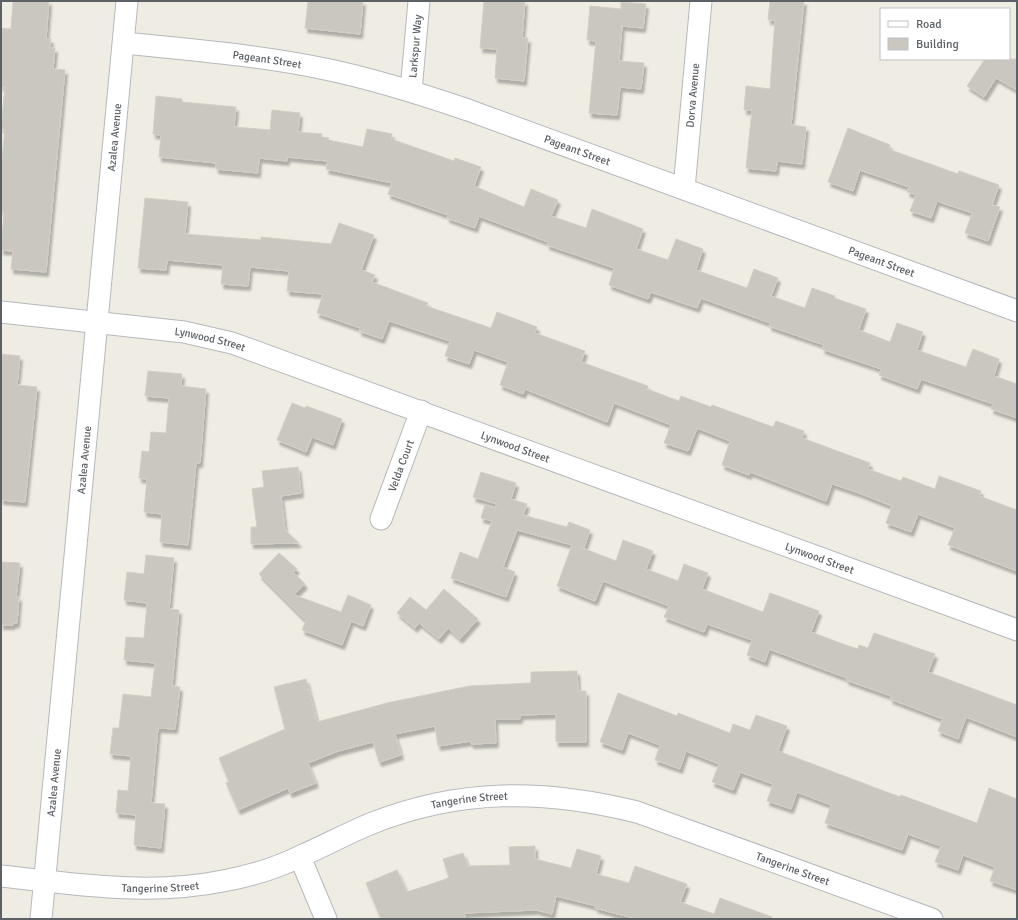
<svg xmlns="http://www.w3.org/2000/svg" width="1018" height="920" viewBox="0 0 1018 920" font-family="Signika,sans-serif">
	<defs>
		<filter id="shadow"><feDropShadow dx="2.5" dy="4.5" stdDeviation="1" flood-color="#0004"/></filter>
	</defs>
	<rect width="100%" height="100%" fill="#efece4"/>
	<g fill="#cac7c1" stroke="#d5cdc2" filter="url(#shadow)">
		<path d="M 13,1 L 49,1 L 46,39 L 51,39 L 50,48 L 55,48 L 53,69 L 65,70 L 46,272 L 11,269 L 13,251 L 1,250 L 4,212 L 1,211 L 1,168 L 5,129 L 1,129 L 5,87 L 1,87 L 1,28 L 11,29 Z"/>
		<path d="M 308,1 L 363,1 L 360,34 L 305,28 Z"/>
		<path d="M 484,1 L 525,1 L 522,38 L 528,38 L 524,81 L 495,78 L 497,49 L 480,48 Z"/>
		<path d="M 770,1 L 804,1 L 791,125 L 806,127 L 802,164 L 777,161 L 776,171 L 746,168 L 752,110 L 744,110 L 746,86 L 770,89 L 775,20 L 768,20 Z"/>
		<path d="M 621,2 L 646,4 L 643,28 L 622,26 L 619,61 L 644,63 L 641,89 L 620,87 L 617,115 L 589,113 L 596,41 L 587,40 L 590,6 L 621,9 Z"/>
		<path d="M 985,59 L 1017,59 L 1017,90 L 996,78 L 984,97 L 967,86 Z"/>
		<path d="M 156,96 L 182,99 L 182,102 L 236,107 L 234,127 L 270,130 L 272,110 L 300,113 L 298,132 L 322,134 L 321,137 L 329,138 L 328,140 L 363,147 L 367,129 L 392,134 L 391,139 L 454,161 L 455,158 L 481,167 L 474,186 L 524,207 L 531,189 L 558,200 L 551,216 L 586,228 L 592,209 L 643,229 L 636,249 L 668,260 L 676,239 L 703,249 L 696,270 L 747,288 L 754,269 L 778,278 L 771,296 L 805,308 L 812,288 L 835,296 L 834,298 L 866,309 L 859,330 L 890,342 L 897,323 L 923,332 L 917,350 L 966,367 L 973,349 L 999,359 L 994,376 L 1017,384 L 1017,418 L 991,409 L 993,404 L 921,379 L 917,389 L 879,375 L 881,369 L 822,349 L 824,345 L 769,326 L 770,323 L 701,298 L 697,308 L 651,292 L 648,299 L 609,285 L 614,268 L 547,245 L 548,242 L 479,216 L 475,228 L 447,218 L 448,215 L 388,194 L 392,183 L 326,169 L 328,161 L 287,157 L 287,161 L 259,158 L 258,173 L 216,169 L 216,163 L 159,157 L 161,135 L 153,134 Z"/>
		<path d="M 848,128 L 890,145 L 888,149 L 958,174 L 959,171 L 999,185 L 992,205 L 1000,207 L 988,241 L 965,233 L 972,213 L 937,201 L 931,218 L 910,211 L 916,195 L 907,192 L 909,187 L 860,170 L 853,191 L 828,182 Z"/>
		<path d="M 145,198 L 188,202 L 185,234 L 261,240 L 261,237 L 331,244 L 339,223 L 374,235 L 361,270 L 375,275 L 372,282 L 428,303 L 426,306 L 491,328 L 497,312 L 537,327 L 535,333 L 585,351 L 581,362 L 648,386 L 647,389 L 679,401 L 681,396 L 711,407 L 712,405 L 773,427 L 776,421 L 804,431 L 802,438 L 870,463 L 868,469 L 901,481 L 903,477 L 935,489 L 939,476 L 981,491 L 979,496 L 1017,510 L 1017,571 L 948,545 L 955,528 L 918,514 L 911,532 L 886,523 L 892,506 L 859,493 L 832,484 L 826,501 L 750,472 L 749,475 L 722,465 L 730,441 L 697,428 L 688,451 L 664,443 L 671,425 L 614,403 L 607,422 L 525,389 L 523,394 L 500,385 L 508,362 L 474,350 L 469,364 L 445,356 L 450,341 L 389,321 L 382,339 L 359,331 L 360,328 L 317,313 L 323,294 L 287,291 L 289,271 L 250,267 L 248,286 L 221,284 L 223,265 L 167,260 L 166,270 L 138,268 Z"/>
		<path d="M 1,354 L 20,356 L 17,385 L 37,387 L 25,502 L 1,500 Z"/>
		<path d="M 148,371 L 182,374 L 181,386 L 206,389 L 200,463 L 196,463 L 188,545 L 160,542 L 162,514 L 144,512 L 147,479 L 139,478 L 142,451 L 149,452 L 151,432 L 166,433 L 169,398 L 145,396 Z"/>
		<path d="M 292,403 L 305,408 L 306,406 L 342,419 L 333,445 L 312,437 L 306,452 L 277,440 Z"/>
		<path d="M 298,467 L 301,493 L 281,496 L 285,530 L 299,543 L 251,544 L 251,527 L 257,527 L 252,489 L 264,487 L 262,471 Z"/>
		<path d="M 481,472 L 516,483 L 511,499 L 527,504 L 523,515 L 567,527 L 569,522 L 590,530 L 584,548 L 580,547 L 616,561 L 623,540 L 653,551 L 646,569 L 678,581 L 684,564 L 708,573 L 702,589 L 763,612 L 770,593 L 819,611 L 811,632 L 843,644 L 858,649 L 859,645 L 868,648 L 874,633 L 935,654 L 928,672 L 1017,705 L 1017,737 L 966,717 L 958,739 L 938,731 L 943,719 L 890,699 L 891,696 L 846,680 L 847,678 L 769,649 L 765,662 L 747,655 L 752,640 L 707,624 L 704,632 L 664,617 L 669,606 L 603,581 L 595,601 L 557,586 L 572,545 L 517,530 L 503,567 L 515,572 L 506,597 L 451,578 L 460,552 L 478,559 L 492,521 L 481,518 L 485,505 L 495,508 L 497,504 L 473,497 Z"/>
		<path d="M 279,553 L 297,569 L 293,572 L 305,584 L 294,595 L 341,612 L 348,595 L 371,605 L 363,626 L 351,621 L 342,645 L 302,630 L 306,621 L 259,574 Z"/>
		<path d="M 146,555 L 174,558 L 169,609 L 179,610 L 172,686 L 180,687 L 175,729 L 158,728 L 151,803 L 165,804 L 161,848 L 134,845 L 136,815 L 116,813 L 118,790 L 128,791 L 131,756 L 110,754 L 113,728 L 119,728 L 123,694 L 151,697 L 155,663 L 124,660 L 126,637 L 144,638 L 147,603 L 124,600 L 127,572 L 144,574 Z"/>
		<path d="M 1,562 L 20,563 L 16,597 L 19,597 L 17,623 L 13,623 L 13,625 L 1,625 Z"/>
		<path d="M 444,589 L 478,619 L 460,639 L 448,628 L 439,639 L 419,623 L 415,628 L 397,613 L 410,597 L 426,610 Z"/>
		<path d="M 577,671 L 578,691 L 586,691 L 586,742 L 556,742 L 556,714 L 520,715 L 520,719 L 495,719 L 496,743 L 471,744 L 471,741 L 438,746 L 435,726 L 395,734 L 401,755 L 379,762 L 373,742 L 338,751 L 308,763 L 316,783 L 290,793 L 288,788 L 238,810 L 226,783 L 229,782 L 219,758 L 285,729 L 274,687 L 306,679 L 317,722 L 387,703 L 469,686 L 531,683 L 531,672 Z"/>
		<path d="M 618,693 L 677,716 L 678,713 L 730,733 L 733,724 L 750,730 L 756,715 L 787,726 L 778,751 L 900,797 L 901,795 L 977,823 L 989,788 L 1017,799 L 1017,890 L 990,881 L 995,867 L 963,855 L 958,870 L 935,862 L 941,846 L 908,834 L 902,850 L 825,823 L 831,805 L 797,792 L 791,809 L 767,801 L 773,784 L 740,772 L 733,790 L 712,782 L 719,764 L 686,751 L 680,769 L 655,760 L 660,745 L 628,733 L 622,750 L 600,742 Z"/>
		<path d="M 535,846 L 535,859 L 571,868 L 577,849 L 601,856 L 596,874 L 629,883 L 635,866 L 687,884 L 680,902 L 714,914 L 720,898 L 772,917 L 771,919 L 637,919 L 595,908 L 596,906 L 556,896 L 552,914 L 536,910 L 464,913 L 466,919 L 381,919 L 366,883 L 397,870 L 407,892 L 449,878 L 443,859 L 463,853 L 468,866 L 510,865 L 509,847 Z"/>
	</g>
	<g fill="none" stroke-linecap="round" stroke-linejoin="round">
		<defs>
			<g id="street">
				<path id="s1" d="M 124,43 C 191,50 259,55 325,69 C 374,79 421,94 468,110 L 1017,311"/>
				<path id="s2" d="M 411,91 L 419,1"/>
				<path id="s3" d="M 684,189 L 701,1"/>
				<path id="s4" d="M 1,312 L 184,332 L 232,343 L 1017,630"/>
				<path id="s5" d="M 381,519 L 421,411"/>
				<path d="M 300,857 L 326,919"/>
				<path id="s6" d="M 1,876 C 75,884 149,896 223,881 C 250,876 277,868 301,856 C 324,846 346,834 370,824 C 460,788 544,789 637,812 L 932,919"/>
				<path id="s7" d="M 41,919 L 127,1"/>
			</g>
		</defs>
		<use href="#street" stroke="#b5b8bc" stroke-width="23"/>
		<use href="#street" stroke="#fff" stroke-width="21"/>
	</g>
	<g text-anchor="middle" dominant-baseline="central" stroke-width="3" stroke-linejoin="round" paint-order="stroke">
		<g font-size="11" fill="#5c6166" stroke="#fff">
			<text stroke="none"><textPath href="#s2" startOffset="45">Larkspur Way</textPath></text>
			<text stroke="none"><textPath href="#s1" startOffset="144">Pageant Street</textPath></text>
			<text stroke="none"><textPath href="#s3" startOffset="94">Dorva Avenue</textPath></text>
			<text stroke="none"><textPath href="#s7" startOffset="785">Azalea Avenue</textPath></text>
			<text stroke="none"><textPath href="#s1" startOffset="468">Pageant Street</textPath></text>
			<text stroke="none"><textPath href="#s1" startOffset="792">Pageant Street</textPath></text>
			<text stroke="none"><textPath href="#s4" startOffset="211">Lynwood Street</textPath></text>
			<text stroke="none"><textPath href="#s4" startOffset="535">Lynwood Street</textPath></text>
			<text stroke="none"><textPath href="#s7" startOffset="461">Azalea Avenue</textPath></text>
			<text stroke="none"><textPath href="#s5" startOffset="57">Velda Court</textPath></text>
			<text stroke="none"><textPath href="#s4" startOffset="859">Lynwood Street</textPath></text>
			<text stroke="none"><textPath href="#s7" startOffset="137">Azalea Avenue</textPath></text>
			<text stroke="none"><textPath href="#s6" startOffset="484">Tangerine Street</textPath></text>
			<text stroke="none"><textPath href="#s6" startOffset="819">Tangerine Street</textPath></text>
			<text stroke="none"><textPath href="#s6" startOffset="160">Tangerine Street</textPath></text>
		</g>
	</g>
	<rect width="1018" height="920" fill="none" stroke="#5c6166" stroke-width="4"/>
	<rect x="880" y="8" width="130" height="52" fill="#ffffff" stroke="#bec0c2"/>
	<rect x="888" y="21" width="20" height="6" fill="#ffffff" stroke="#bec0c2"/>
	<text x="916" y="28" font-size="12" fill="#5c6166">Road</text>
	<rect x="888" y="38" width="20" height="12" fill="#cac7c1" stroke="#bec0c2"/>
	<text x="916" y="48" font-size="12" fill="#5c6166">Building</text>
</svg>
